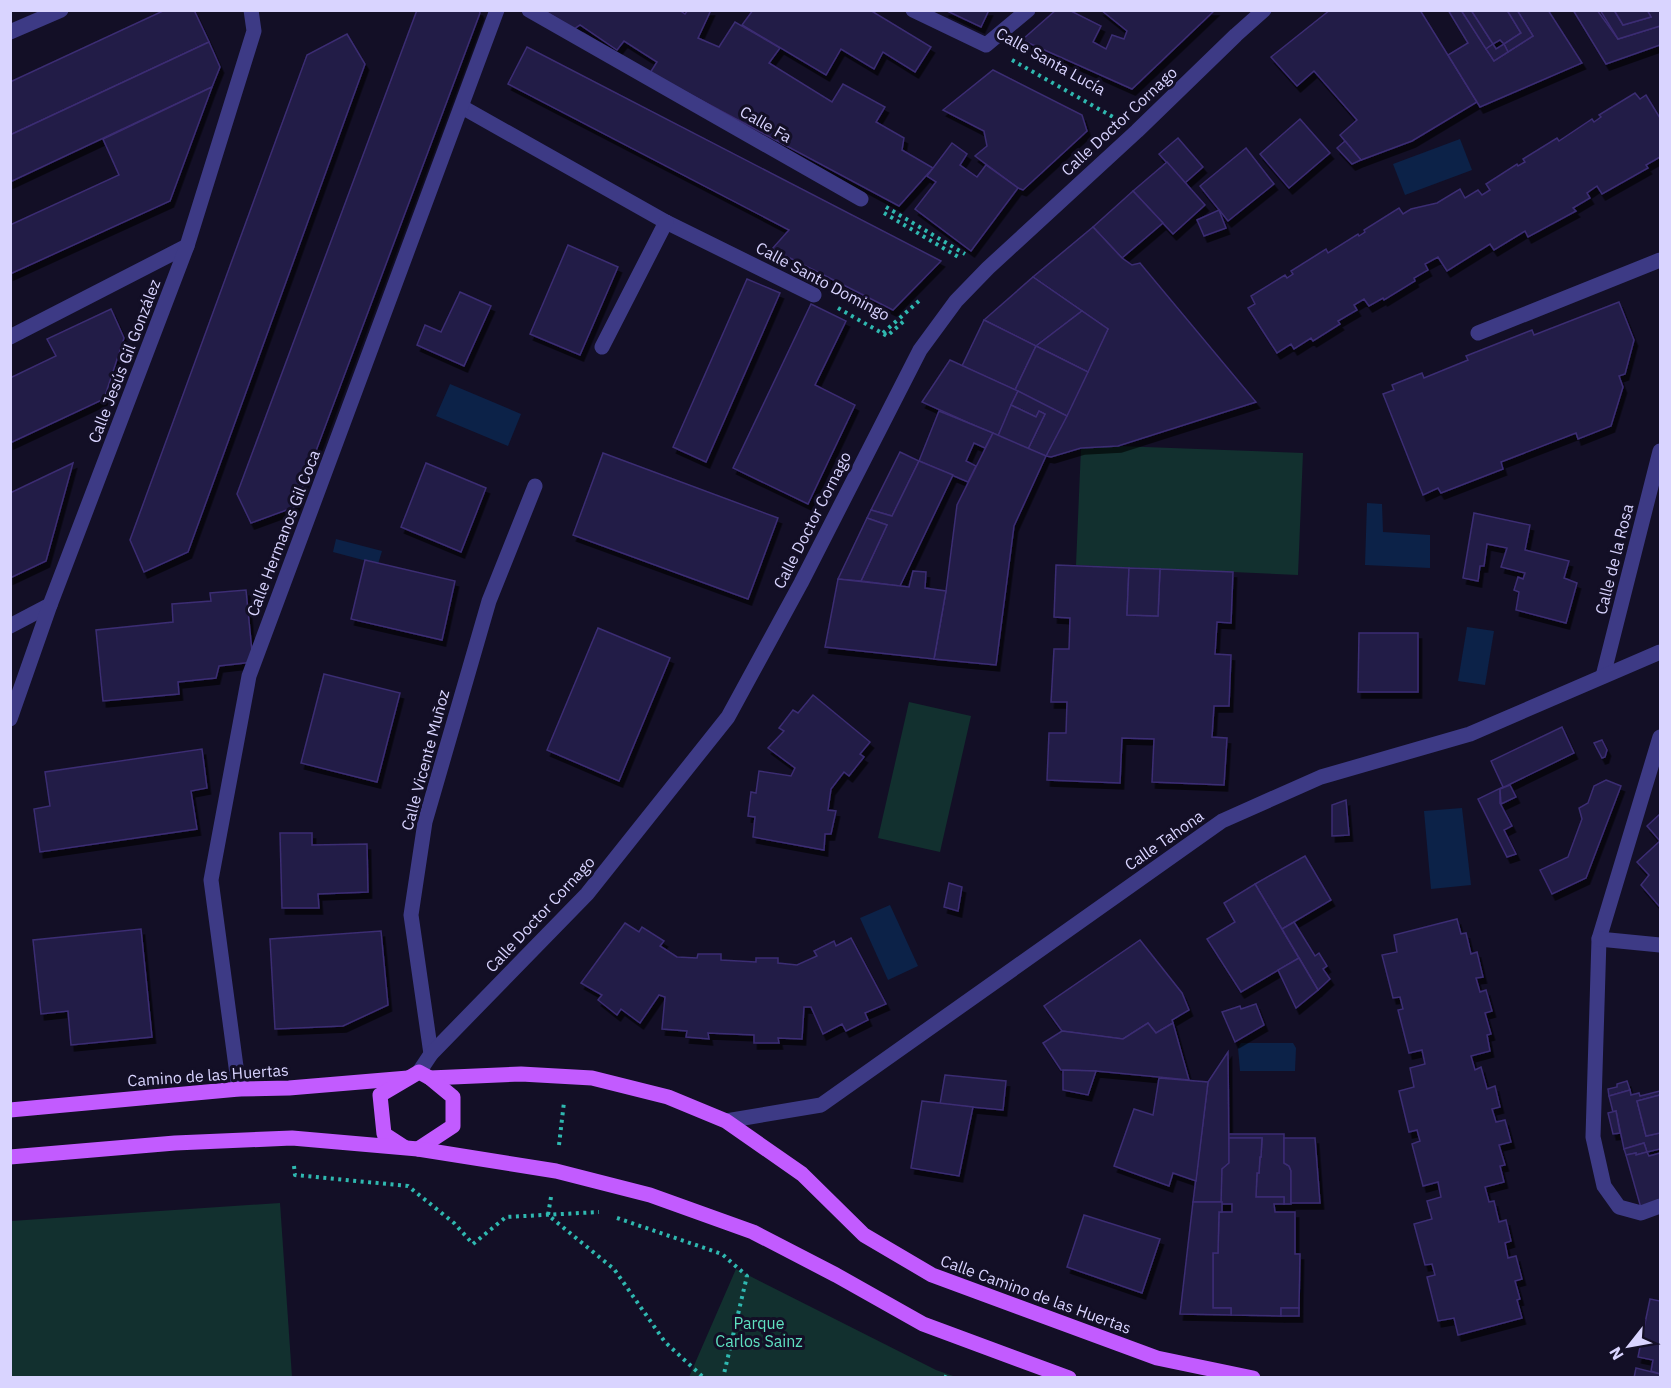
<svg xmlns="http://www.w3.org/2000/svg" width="1671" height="1388" viewBox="0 0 1671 1388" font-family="'IBM Plex Sans',sans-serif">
	<defs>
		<filter id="shadow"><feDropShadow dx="3.5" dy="6" stdDeviation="0" flood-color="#0009"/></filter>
	</defs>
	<rect width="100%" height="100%" fill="#130f26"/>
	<g fill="#12302f">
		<path d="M 1118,446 L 1303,453 L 1298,575 L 1076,565 L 1081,448 Z"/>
		<path d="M 909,702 L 971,716 L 940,852 L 878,838 Z"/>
		<path d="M 280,1203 L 292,1377 L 11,1377 L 11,1221 Z"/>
		<path d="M 736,1269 L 936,1370 L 956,1377 L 689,1377 Z"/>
	</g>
	<g fill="#0c2248">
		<path d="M 1460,139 L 1472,170 L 1405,195 L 1393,164 Z"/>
		<path d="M 450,384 L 521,414 L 508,446 L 436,416 Z"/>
		<path d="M 1367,503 L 1382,504 L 1383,532 L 1430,535 L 1430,568 L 1365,565 Z"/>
		<path d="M 336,539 L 382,551 L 378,564 L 333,552 Z"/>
		<path d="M 1467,627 L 1494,631 L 1485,685 L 1458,681 Z"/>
		<path d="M 1462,808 L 1471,885 L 1431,889 L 1424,811 Z"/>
		<path d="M 890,905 L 918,966 L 888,980 L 860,918 Z"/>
		<path d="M 1241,1043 L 1293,1043 L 1296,1048 L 1295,1071 L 1240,1071 L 1238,1048 Z"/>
	</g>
	<g fill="#241b47" stroke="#3b2d73" stroke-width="1.5" filter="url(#shadow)">
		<path d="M 165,10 L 194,10 L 209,42 L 10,135 L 10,82 Z"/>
		<path d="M 417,10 L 479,10 L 480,13 L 295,507 L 251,523 L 237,494 Z"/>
		<path d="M 543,10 L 679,10 L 685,14 L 688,10 L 711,10 L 698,38 L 719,47 L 735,22 L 780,48 L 769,63 L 832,102 L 843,84 L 885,107 L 876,122 L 904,138 L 902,150 L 933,168 L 899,206 L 650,73 L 657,62 L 624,41 L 617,50 L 580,25 L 574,29 Z"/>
		<path d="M 753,10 L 870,10 L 931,47 L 915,72 L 883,52 L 874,69 L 841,49 L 826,75 L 742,25 Z"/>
		<path d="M 945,10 L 989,10 L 981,27 Z"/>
		<path d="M 1056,10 L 1069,10 L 1101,26 L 1093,42 L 1106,49 L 1112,35 L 1124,39 L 1127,31 L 1101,10 L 1215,10 L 1132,89 L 1022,40 Z"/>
		<path d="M 1330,10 L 1420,10 L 1477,102 L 1412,141 L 1361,160 L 1340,135 L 1357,120 L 1314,71 L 1297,86 L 1271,57 Z"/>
		<path d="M 1448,10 L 1461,10 L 1494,61 L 1533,36 L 1517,10 L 1548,10 L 1582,63 L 1480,107 L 1448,55 L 1468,43 Z"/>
		<path d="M 1461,10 L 1471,10 L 1493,44 L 1486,49 Z"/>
		<path d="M 1471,10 L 1507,10 L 1521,33 L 1504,44 L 1500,40 L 1493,44 Z"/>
		<path d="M 1507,10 L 1517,10 L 1533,36 L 1508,52 L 1504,44 L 1521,33 Z"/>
		<path d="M 1573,10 L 1597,10 L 1618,39 L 1660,26 L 1660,45 L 1606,64 Z"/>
		<path d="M 1600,10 L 1614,10 L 1623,25 L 1651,17 L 1647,10 L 1660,10 L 1660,26 L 1618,39 Z"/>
		<path d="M 1614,10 L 1647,10 L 1651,17 L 1623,25 Z"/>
		<path d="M 347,34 L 365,64 L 188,552 L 144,572 L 130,540 L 307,55 Z"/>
		<path d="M 209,42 L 220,67 L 212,87 L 10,182 L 10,135 Z"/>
		<path d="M 1493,44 L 1496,49 L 1504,44 L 1508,52 L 1494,61 L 1486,49 Z"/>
		<path d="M 527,47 L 941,261 L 893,310 L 772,249 L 789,230 L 508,84 Z"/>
		<path d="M 993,70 L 1082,115 L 1087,131 L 1023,190 L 1018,188 L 975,156 L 987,146 L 984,131 L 943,110 Z"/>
		<path d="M 212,87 L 170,201 L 10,274 L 10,225 L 119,175 L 103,139 Z"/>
		<path d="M 1635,93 L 1640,99 L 1646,95 L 1660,118 L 1660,157 L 1646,165 L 1648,168 L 1602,194 L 1597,186 L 1587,193 L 1590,198 L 1573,208 L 1576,211 L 1528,237 L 1525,231 L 1494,250 L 1490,244 L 1447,271 L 1438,257 L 1425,264 L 1428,270 L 1414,278 L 1415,281 L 1384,300 L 1383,298 L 1369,306 L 1364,299 L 1354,305 L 1357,310 L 1338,321 L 1340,324 L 1313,341 L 1311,338 L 1294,349 L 1291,344 L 1277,353 L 1248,308 L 1255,304 L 1251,296 L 1285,275 L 1287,278 L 1293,274 L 1291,271 L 1326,249 L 1328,253 L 1358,234 L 1359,236 L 1365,232 L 1364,230 L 1399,208 L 1403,214 L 1411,209 L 1437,203 L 1460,189 L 1465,198 L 1478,190 L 1482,195 L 1490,190 L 1486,184 L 1517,164 L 1518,166 L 1525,162 L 1523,159 L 1557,138 L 1559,141 L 1592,119 L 1594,122 L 1601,117 L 1599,115 Z"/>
		<path d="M 1300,119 L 1330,153 L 1289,188 L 1260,154 Z"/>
		<path d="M 1178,138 L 1203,167 L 1185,183 L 1159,154 Z"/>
		<path d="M 1345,141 L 1361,160 L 1352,164 L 1337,148 Z"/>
		<path d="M 952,143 L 967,154 L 960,165 L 977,177 L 986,165 L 1018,188 L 971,251 L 915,209 L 936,182 L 927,176 Z"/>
		<path d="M 1246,148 L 1274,184 L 1228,221 L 1200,186 Z"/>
		<path d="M 1167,162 L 1205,205 L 1173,234 L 1133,191 Z"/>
		<path d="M 1133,191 L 1163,223 L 1122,258 L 1093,227 Z"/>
		<path d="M 1219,210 L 1226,228 L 1204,236 L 1197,220 Z"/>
		<path d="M 1093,227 L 1122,258 L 1132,265 L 1140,263 L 1256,402 L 1118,446 L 1081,448 L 1051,457 L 1046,456 L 1108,329 L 1033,277 Z"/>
		<path d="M 568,245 L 618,267 L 580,355 L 530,334 Z"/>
		<path d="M 1033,277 L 1082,311 L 1036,346 L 984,320 Z"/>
		<path d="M 747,279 L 780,293 L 706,462 L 673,447 Z"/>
		<path d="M 460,292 L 491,306 L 464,366 L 417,345 L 425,325 L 441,332 Z"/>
		<path d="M 1619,302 L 1634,340 L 1625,374 L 1619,376 L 1623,387 L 1611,426 L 1578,439 L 1576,433 L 1501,462 L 1503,469 L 1441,493 L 1438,488 L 1423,495 L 1383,394 L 1394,390 L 1392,385 L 1422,373 L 1424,378 L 1468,360 L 1466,356 L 1532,330 L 1534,335 Z"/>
		<path d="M 811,304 L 846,321 L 815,385 L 855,405 L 808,504 L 733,468 Z"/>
		<path d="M 111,309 L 124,338 L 104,399 L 10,443 L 10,378 L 56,356 L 47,339 Z"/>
		<path d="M 1082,311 L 1108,329 L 1088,372 L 1036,346 Z"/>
		<path d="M 984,320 L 1036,346 L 1015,390 L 962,366 Z"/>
		<path d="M 1036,346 L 1088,372 L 1067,416 L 1015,390 Z"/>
		<path d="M 950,360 L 1018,391 L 998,436 L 922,402 Z"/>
		<path d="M 1018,391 L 1067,416 L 1046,456 L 1028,449 L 1045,414 L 1039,411 L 1036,417 L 1011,405 Z"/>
		<path d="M 1011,405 L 1036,417 L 1039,411 L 1045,414 L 1028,449 L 998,436 Z"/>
		<path d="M 939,411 L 993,433 L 985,448 L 974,443 L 966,461 L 976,466 L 968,482 L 919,461 Z"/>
		<path d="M 993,433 L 1046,456 L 1014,526 L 996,665 L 934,659 L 946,591 L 957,505 Z"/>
		<path d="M 900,452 L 919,461 L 892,516 L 871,510 Z"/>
		<path d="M 603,453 L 778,518 L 748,599 L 573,535 Z"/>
		<path d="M 919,461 L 953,475 L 900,586 L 861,581 L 887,525 L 867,518 L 871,510 L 892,516 Z"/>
		<path d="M 73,463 L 46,561 L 10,578 L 10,493 Z"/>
		<path d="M 426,463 L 486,488 L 461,552 L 401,527 Z"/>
		<path d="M 1474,513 L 1530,525 L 1525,550 L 1569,561 L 1564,578 L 1577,583 L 1566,623 L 1516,610 L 1519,592 L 1514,590 L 1518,577 L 1523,579 L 1525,573 L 1501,567 L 1507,548 L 1487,544 L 1484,566 L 1480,566 L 1478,581 L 1463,578 Z"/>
		<path d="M 867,518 L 887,525 L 861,581 L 838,579 Z"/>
		<path d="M 365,560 L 455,581 L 442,640 L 351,619 Z"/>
		<path d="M 1056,565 L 1129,568 L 1127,615 L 1158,616 L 1160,569 L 1233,572 L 1231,623 L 1217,622 L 1215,654 L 1231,655 L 1229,706 L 1214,706 L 1212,737 L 1227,738 L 1224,785 L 1152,782 L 1154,739 L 1122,738 L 1120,783 L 1047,780 L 1049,733 L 1066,733 L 1067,702 L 1051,702 L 1054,649 L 1069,649 L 1070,618 L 1054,617 Z"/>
		<path d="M 1129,568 L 1160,569 L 1158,616 L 1127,615 Z"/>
		<path d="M 913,571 L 926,572 L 925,588 L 946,591 L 934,659 L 825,647 L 838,579 L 909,587 Z"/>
		<path d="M 246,590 L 253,662 L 219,666 L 216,678 L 178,682 L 179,694 L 103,701 L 96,630 L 173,622 L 172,604 L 211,601 L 210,593 Z"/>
		<path d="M 598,628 L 670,658 L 619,781 L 547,750 Z"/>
		<path d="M 1359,633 L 1418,633 L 1418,692 L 1358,692 Z"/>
		<path d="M 324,674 L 400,693 L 377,782 L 301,763 Z"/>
		<path d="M 813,695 L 870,742 L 860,754 L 864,757 L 849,776 L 844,772 L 831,789 L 828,810 L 836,811 L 831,834 L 825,834 L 824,850 L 753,837 L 755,817 L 748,816 L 751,792 L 756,793 L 759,771 L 791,776 L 795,768 L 768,748 L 784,731 L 779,728 L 793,710 L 798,713 Z"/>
		<path d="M 1562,727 L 1574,753 L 1500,789 L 1500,803 L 1512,826 L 1504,830 L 1516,854 L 1507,857 L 1478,799 L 1503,787 L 1491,761 Z"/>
		<path d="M 1602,740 L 1607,750 L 1605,757 L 1602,758 L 1594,743 Z"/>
		<path d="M 202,749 L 207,788 L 191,791 L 197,829 L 40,852 L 34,809 L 50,806 L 45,772 Z"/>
		<path d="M 1606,780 L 1621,786 L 1586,878 L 1552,894 L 1540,870 L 1568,857 L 1582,819 L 1579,808 L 1588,803 L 1594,786 Z"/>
		<path d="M 1510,785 L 1516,797 L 1501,804 L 1500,789 Z"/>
		<path d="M 1346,800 L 1349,835 L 1332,836 L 1332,805 Z"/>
		<path d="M 1660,814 L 1660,841 L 1647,826 Z"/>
		<path d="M 280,833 L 312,833 L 312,845 L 367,844 L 368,892 L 318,894 L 319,908 L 282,908 Z"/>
		<path d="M 1660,841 L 1660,907 L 1641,885 L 1649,875 L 1637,862 Z"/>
		<path d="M 1305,856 L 1331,900 L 1282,929 L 1255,884 Z"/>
		<path d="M 949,883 L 962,887 L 958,911 L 944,907 Z"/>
		<path d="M 1255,884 L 1299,958 L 1241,992 L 1207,939 L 1235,922 L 1224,903 Z"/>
		<path d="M 1457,919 L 1461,934 L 1466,933 L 1471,954 L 1477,952 L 1483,977 L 1476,978 L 1480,992 L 1486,990 L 1492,1011 L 1485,1013 L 1491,1034 L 1487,1035 L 1490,1051 L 1471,1056 L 1475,1070 L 1481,1067 L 1487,1089 L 1495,1086 L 1500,1107 L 1492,1109 L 1496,1122 L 1505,1120 L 1511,1142 L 1499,1145 L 1505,1165 L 1500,1166 L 1504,1182 L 1485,1187 L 1489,1202 L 1494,1201 L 1499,1222 L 1506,1220 L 1511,1241 L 1505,1243 L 1508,1258 L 1516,1256 L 1522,1279 L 1515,1281 L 1520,1299 L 1517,1300 L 1522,1318 L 1458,1335 L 1454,1318 L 1438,1321 L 1427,1277 L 1435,1275 L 1432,1264 L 1425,1265 L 1414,1224 L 1432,1219 L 1427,1201 L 1441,1197 L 1438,1182 L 1423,1186 L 1412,1144 L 1420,1141 L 1417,1130 L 1409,1132 L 1399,1091 L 1414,1087 L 1410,1068 L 1425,1064 L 1422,1050 L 1409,1053 L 1398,1010 L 1403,1009 L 1400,997 L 1393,998 L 1382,955 L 1397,952 L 1394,935 Z"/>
		<path d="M 1294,922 L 1315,956 L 1319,953 L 1327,966 L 1323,969 L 1330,979 L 1318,990 L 1282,929 Z"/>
		<path d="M 625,923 L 639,932 L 642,927 L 664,941 L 660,946 L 677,957 L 697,958 L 698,954 L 721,954 L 721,960 L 756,962 L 756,958 L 778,958 L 778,963 L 797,965 L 817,956 L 814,951 L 834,941 L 836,946 L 851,938 L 886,1004 L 865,1013 L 868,1020 L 846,1031 L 842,1024 L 823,1034 L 811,1007 L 804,1007 L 802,1039 L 778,1038 L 779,1043 L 754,1043 L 754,1035 L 708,1033 L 709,1039 L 686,1037 L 687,1031 L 662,1029 L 665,997 L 659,995 L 640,1023 L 621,1009 L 617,1015 L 598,1000 L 602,995 L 581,983 Z"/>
		<path d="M 141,929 L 152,1037 L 71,1045 L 68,1011 L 41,1014 L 33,940 Z"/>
		<path d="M 381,931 L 388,1005 L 343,1026 L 275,1029 L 270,939 Z"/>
		<path d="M 1140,940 L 1182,993 L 1189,1010 L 1172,1020 L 1173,1023 L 1156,1033 L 1148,1023 L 1123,1039 L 1062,1031 L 1044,1006 Z"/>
		<path d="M 1299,958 L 1318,990 L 1296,1008 L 1278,970 Z"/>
		<path d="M 1256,1004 L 1264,1025 L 1235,1042 L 1222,1012 L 1240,1006 L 1241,1009 Z"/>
		<path d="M 1148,1023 L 1156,1033 L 1173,1023 L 1189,1080 L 1096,1071 L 1061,1070 L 1043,1043 L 1062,1031 L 1123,1039 Z"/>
		<path d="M 1228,1052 L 1229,1163 L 1222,1169 L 1222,1202 L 1193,1202 L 1208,1082 Z"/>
		<path d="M 1063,1070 L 1096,1071 L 1088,1095 L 1063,1090 Z"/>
		<path d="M 945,1075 L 1006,1081 L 1003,1110 L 940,1104 Z"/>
		<path d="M 1159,1078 L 1208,1082 L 1196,1181 L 1173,1173 L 1169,1186 L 1114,1166 L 1134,1109 L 1153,1115 Z"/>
		<path d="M 1627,1081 L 1630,1090 L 1609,1096 L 1608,1089 L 1617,1087 L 1617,1084 Z"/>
		<path d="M 1630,1090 L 1631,1095 L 1639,1093 L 1640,1096 L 1660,1091 L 1660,1095 L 1637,1101 L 1646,1136 L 1660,1133 L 1660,1149 L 1647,1152 L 1644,1143 L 1624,1149 L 1616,1111 L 1613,1112 L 1609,1096 Z"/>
		<path d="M 1660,1095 L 1660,1133 L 1646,1136 L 1637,1101 Z"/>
		<path d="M 922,1101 L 973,1107 L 959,1176 L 911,1168 Z"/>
		<path d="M 1616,1111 L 1620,1133 L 1613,1134 L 1608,1113 Z"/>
		<path d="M 1229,1134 L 1284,1134 L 1284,1163 L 1289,1166 L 1291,1171 L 1291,1204 L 1284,1204 L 1284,1197 L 1256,1197 L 1257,1173 L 1259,1173 L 1260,1157 L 1261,1157 L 1262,1138 L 1229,1138 Z"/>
		<path d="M 1229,1138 L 1262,1138 L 1261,1157 L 1260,1157 L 1259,1173 L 1257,1173 L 1256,1197 L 1284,1197 L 1284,1204 L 1274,1204 L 1275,1212 L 1295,1212 L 1295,1254 L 1300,1254 L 1299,1308 L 1281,1308 L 1281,1316 L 1231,1315 L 1231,1308 L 1213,1308 L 1213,1253 L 1218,1253 L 1219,1212 L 1232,1212 L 1232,1204 L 1221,1204 L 1222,1169 L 1229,1163 Z"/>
		<path d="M 1284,1138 L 1315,1138 L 1320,1203 L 1291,1203 L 1291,1171 L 1289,1166 L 1284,1163 Z"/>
		<path d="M 1644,1143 L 1647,1152 L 1636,1155 L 1636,1153 L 1626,1155 L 1624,1149 Z"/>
		<path d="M 1647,1152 L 1649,1156 L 1660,1153 L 1660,1203 L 1641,1208 L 1626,1155 L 1636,1153 L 1636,1155 Z"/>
		<path d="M 1193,1202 L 1222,1202 L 1222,1212 L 1219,1212 L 1218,1253 L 1213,1253 L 1213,1308 L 1231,1308 L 1231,1315 L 1180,1314 Z"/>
		<path d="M 1084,1215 L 1160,1239 L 1142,1293 L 1067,1267 Z"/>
		<path d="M 1650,1299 L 1660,1301 L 1660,1374 L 1651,1371 L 1653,1360 L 1638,1357 Z"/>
		<rect x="1281" y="1308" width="18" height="8"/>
		<path d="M 1636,1368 L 1660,1374 L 1660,1378 L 1634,1378 Z"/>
	</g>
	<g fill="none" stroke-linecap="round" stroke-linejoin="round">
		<g stroke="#2fb8b0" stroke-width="4" stroke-dasharray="3 4.5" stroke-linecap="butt">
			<path d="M 1012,60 L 1113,117"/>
			<path d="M 886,207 L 965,254"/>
			<path d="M 884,213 L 960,258"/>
			<path d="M 838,308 L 887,336 L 905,320"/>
			<path d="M 883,333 L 919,301"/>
			<path d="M 559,1145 L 564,1102"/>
			<path d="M 294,1166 L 295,1175 L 408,1186 L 454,1223 L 473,1244 L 506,1217 L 599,1212"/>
			<path d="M 551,1197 L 548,1215 L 614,1269 L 665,1342 L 704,1378"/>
			<path d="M 617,1218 L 722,1254 L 747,1276 L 723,1378"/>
			<path d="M 945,1378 L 947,1374"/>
		</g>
		<g stroke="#3d3a85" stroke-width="15">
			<path d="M 529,10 L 861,199"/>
			<path d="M 913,10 L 986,45 L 1028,10"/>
			<path d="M 10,32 L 61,10"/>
			<path d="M 462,107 L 666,222 L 814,295"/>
			<path d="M 1478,333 L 1660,260"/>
			<path d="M 10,337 L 187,246"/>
			<path d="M 602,347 L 666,222"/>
			<path d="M 10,626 L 50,605"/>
			<path d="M 1603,676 L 1660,451"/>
			<path d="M 10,719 L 50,605 L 187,246 L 254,31 L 251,10"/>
			<path d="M 1660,737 L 1599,939 L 1593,1137 L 1604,1186 L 1619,1207 L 1641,1213 L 1660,1206"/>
			<path d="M 1599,939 L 1660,945"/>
			<path d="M 431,1054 L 411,915 L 425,822 L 489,601 L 535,486"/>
			<path d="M 419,1072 L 431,1054 L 587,894 L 728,717 L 801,583 L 920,350 L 956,301 L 988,268 L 1137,131 L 1236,35 L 1264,10"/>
			<path d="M 239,1089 L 211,880 L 249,676 L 497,10"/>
			<path d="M 726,1121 L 821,1105 L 1222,821 L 1321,777 L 1470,734 L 1660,652"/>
		</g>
		<g stroke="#c25bff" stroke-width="15">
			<path d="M 430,1078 L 521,1074 L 592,1078 L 668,1097 L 726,1121 L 802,1174 L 864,1235 L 932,1275 L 1157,1358 L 1253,1378"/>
			<path d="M 10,1110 L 239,1089 L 289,1088 L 408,1078"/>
			<path d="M 404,1147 L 384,1134 L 380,1095 L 419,1072 L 430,1078 L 453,1097 L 453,1126 L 418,1149"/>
			<path d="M 10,1157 L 175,1143 L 292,1138 L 418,1149 L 556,1171 L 650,1195 L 753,1232 L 836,1275 L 923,1324 L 1069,1378"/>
		</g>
	</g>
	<g text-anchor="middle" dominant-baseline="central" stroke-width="6" stroke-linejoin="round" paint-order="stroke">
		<g font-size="16" fill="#d9d4ff" stroke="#130f26">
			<text transform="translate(1051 61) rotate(29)">Calle Santa Lucía</text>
			<text transform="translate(1119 121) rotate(-43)">Calle Doctor Cornago</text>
			<text transform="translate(766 124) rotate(30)">Calle Fa</text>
			<text transform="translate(823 281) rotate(28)">Calle Santo Domingo</text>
			<text transform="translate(124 361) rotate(-69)">Calle Jesús Gil González</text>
			<text transform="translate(812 520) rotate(-63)">Calle Doctor Cornago</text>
			<text transform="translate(283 533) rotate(-69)">Calle Hermanos Gil Coca</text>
			<text transform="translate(1614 559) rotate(-76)">Calle de la Rosa</text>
			<text transform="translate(425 760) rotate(-75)">Calle Vicente Muñoz</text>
			<text transform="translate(1164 840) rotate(-35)">Calle Tahona</text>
			<text transform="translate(540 914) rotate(-47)">Calle Doctor Cornago</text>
			<text transform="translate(208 1075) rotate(-4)">Camino de las Huertas</text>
			<text transform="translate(1036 1294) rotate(20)">Calle Camino de las Huertas</text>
		</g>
		<g font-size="16" fill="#5fe0c0" stroke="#130f26">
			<text x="759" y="1323">Parque<tspan x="759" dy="18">Carlos Sainz</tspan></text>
		</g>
	</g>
	<rect width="1671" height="1388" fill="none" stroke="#d9d4ff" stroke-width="24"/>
	<g transform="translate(1629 1346) rotate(239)" stroke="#130f26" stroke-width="4.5" paint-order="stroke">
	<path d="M0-4.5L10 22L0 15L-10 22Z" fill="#d9d4ff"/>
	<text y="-9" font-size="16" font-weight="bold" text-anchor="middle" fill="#d9d4ff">N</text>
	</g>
</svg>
